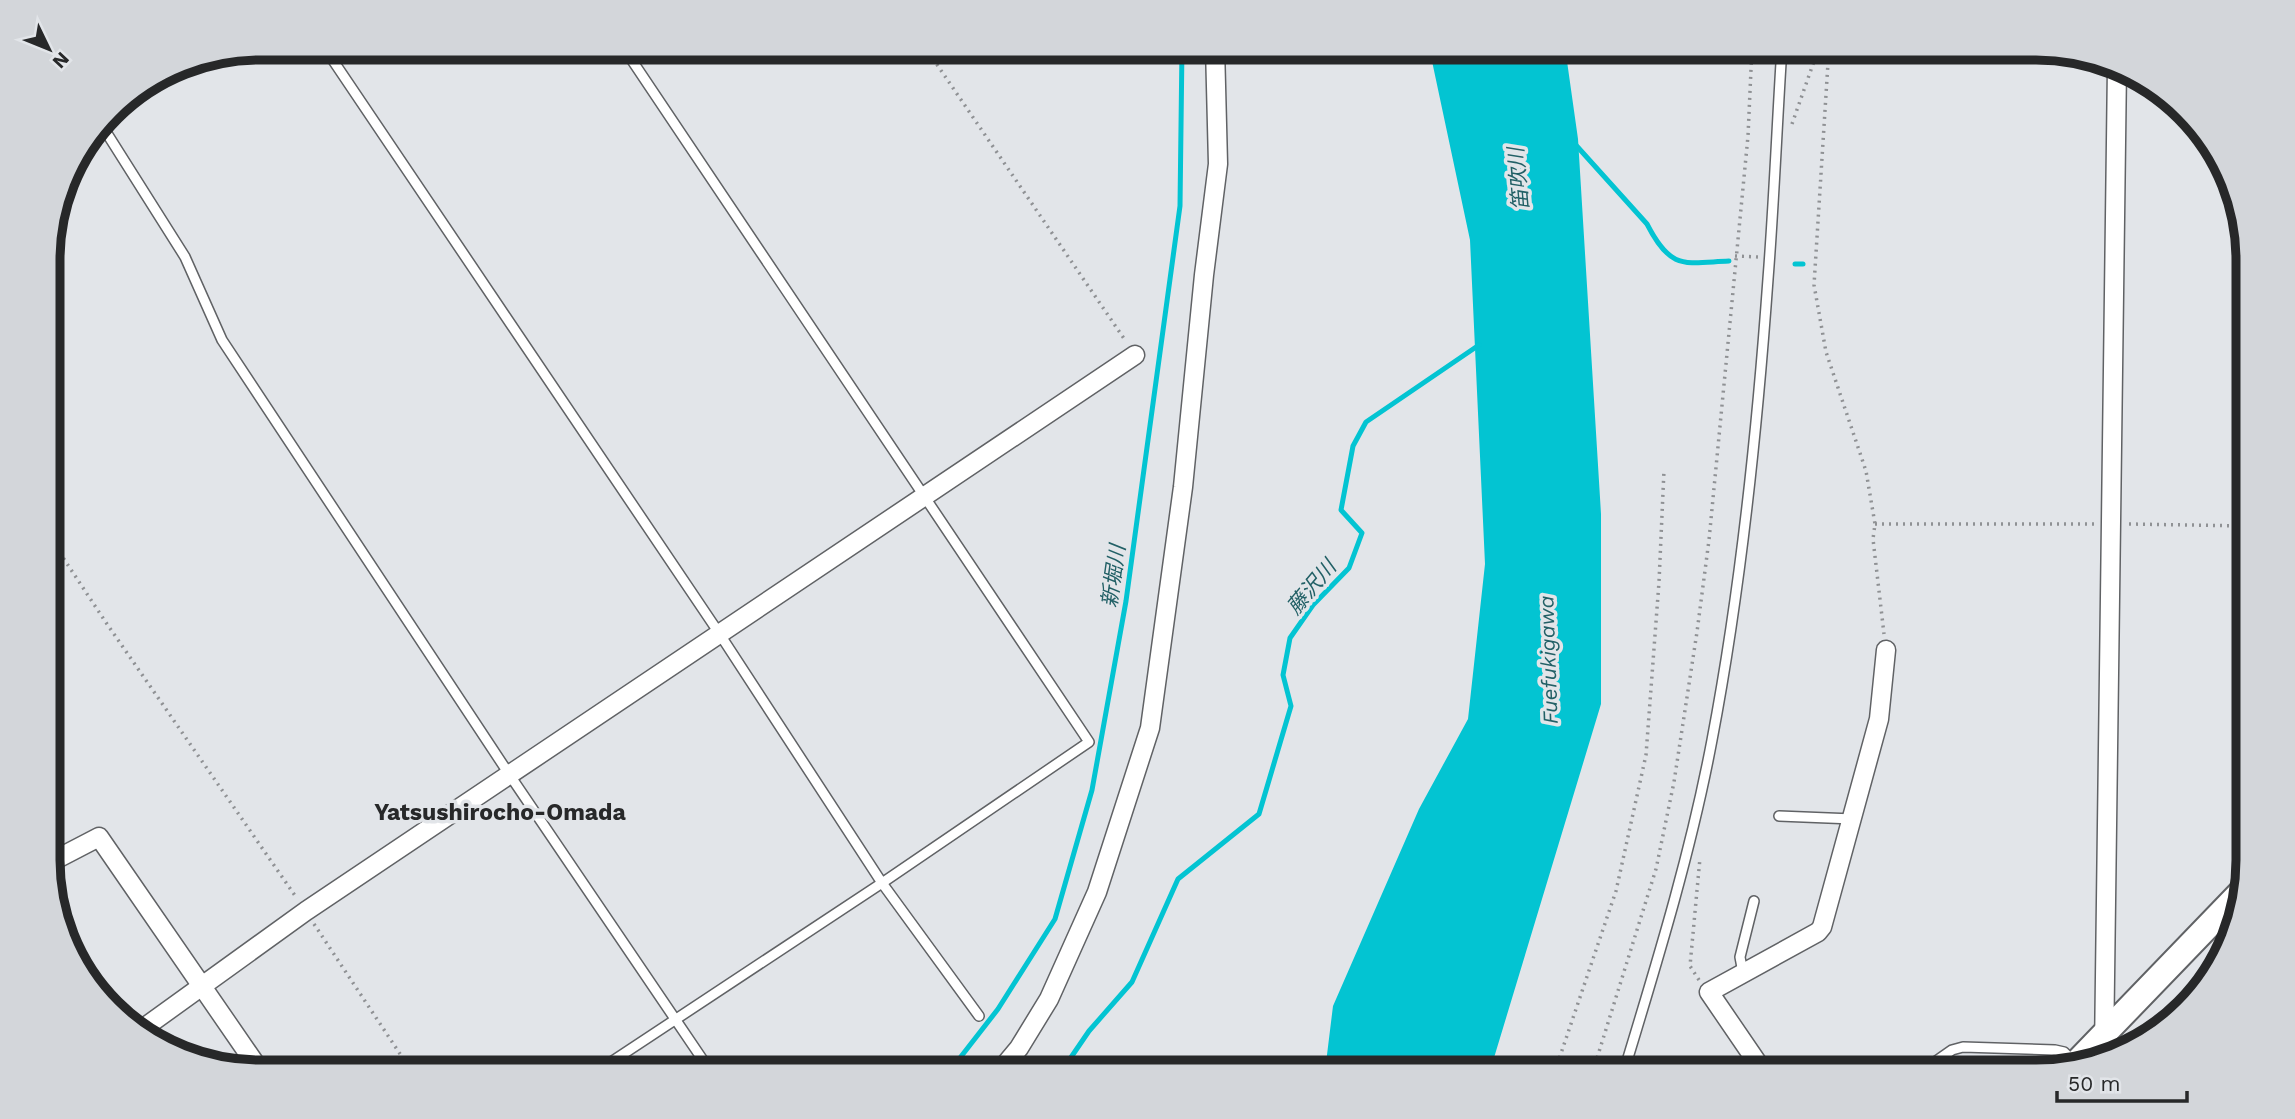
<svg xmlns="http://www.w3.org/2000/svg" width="2295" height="1119" viewBox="0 0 2295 1119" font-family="'Work Sans','Noto Sans JP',sans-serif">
	<rect width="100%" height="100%" fill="#e2e5e9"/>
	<path fill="#03c4d2" d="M 1429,47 L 1565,47 L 1578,139 L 1601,514 L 1601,704 L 1490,1071 L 1325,1071 L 1333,1006 L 1419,809 L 1468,719 L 1485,564 L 1470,240 Z"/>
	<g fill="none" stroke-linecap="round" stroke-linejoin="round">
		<g stroke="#03c4d2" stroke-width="5">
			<path d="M 1574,143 L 1647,224 C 1671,271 1684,263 1729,261"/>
			<path d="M 1795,264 L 1803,264"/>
			<path d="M 949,1072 L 998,1009 L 1055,919 L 1092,790 L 1126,601 L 1180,206 L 1182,47"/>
			<path d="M 1061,1072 L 1089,1031 L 1132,982 L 1178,879 L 1259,814 L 1291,706 L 1283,675 L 1290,638 L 1313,605 L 1349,568 L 1362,533 L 1341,510 L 1353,446 L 1366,422 L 1479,345"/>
		</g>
		<defs>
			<g id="lane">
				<path d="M 324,47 L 719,633 L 882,883 L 979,1016"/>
				<path d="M 101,124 L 185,257 L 222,340 L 509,774 L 711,1072"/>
				<path d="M 1779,816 L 1853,819"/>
				<path d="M 1743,973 L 1740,957 L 1754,901"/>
				<path d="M 1624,1071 C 1657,962 1691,852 1712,740 C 1741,588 1757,433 1768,279 C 1774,202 1777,124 1782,47"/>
				<path d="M 1922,1071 L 1952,1050 L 1963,1047 L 2055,1050 L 2064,1052 L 2074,1062"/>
				<path d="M 596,1072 L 882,883 L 1089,742 L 623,47"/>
			</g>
			<g id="street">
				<path d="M 49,863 L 99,837 L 261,1072"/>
				<path d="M 141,1030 L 306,911 L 1135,355"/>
				<path d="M 2104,1053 L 2117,66"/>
				<path d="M 1763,1071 L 1709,992 L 1818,932 L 1822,927 L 1879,719 L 1886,650"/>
				<path d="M 999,1072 L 1019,1048 L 1049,999 L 1097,892 L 1150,728 L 1183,487 L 1204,275 L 1218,164 L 1215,47"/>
			</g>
			<path id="secondary" d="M 2077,1062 L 2240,893"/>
		</defs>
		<use href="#lane" stroke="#606265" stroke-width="12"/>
		<use href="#street" stroke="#606265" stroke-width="21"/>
		<use href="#secondary" stroke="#606265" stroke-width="28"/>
		<g stroke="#8f9194" stroke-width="3.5" stroke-dasharray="2 5" stroke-linecap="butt">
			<path d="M 925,47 L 1125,340"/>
			<path d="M 1829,47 L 1814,285 L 1826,352 L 1866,471 L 1875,524 L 1873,539 L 1884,634"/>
			<path d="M 1792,124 L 1819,47"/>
			<path d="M 1735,256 L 1759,257"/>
			<path d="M 1875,524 L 2096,524"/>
			<path d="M 2129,524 L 2247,526"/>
			<path d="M 48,535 L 107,624 L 296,897"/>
			<path d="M 314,924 L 412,1072"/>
			<path d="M 1699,980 L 1690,966 L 1700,858"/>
			<path d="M 1555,1071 L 1616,891 L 1646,755 L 1659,582 L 1664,470"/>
			<path d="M 1593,1071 L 1656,869 L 1674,782 L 1697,632 L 1709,540 L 1748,136 L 1752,47"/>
		</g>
		<use href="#lane" stroke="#fff" stroke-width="9"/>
		<use href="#street" stroke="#fff" stroke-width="18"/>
		<use href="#secondary" stroke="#fff" stroke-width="24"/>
	</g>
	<g text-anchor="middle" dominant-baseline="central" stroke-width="7" stroke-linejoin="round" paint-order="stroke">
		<g font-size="21" font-style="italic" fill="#226066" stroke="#e2e5e9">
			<text transform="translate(1518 179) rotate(-95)">笛吹川</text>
			<text transform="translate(1113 576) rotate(-82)">新堀川</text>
			<text transform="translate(1311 587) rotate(-50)">藤沢川</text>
			<text transform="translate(1548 660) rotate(-92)">Fuefukigawa</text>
		</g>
		<g font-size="23" font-weight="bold" fill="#272829" stroke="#e2e5e9">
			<text x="500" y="812">Yatsushirocho-Omada</text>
		</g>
	</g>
	<path d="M0 0H2295V1119H0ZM260 60H2036A200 200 0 0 1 2236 260V860A200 200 0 0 1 2036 1060H260A200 200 0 0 1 60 860V260A200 200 0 0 1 260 60Z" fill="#d3d6da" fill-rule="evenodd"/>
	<path fill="none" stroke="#272829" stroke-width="9" d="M260 60H2036A200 200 0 0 1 2236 260V860A200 200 0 0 1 2036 1060H260A200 200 0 0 1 60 860V260A200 200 0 0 1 260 60Z"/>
	<g transform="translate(49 49) rotate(133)" stroke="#e2e5e9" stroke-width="5" paint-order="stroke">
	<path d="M0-5L12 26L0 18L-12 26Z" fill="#272829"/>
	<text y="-10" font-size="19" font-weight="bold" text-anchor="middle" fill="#272829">N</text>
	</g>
	<path d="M2057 1091v10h130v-10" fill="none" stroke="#272829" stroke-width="3.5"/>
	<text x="2068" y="1091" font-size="21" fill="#272829" stroke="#e2e5e9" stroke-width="5" paint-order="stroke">50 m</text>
</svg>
